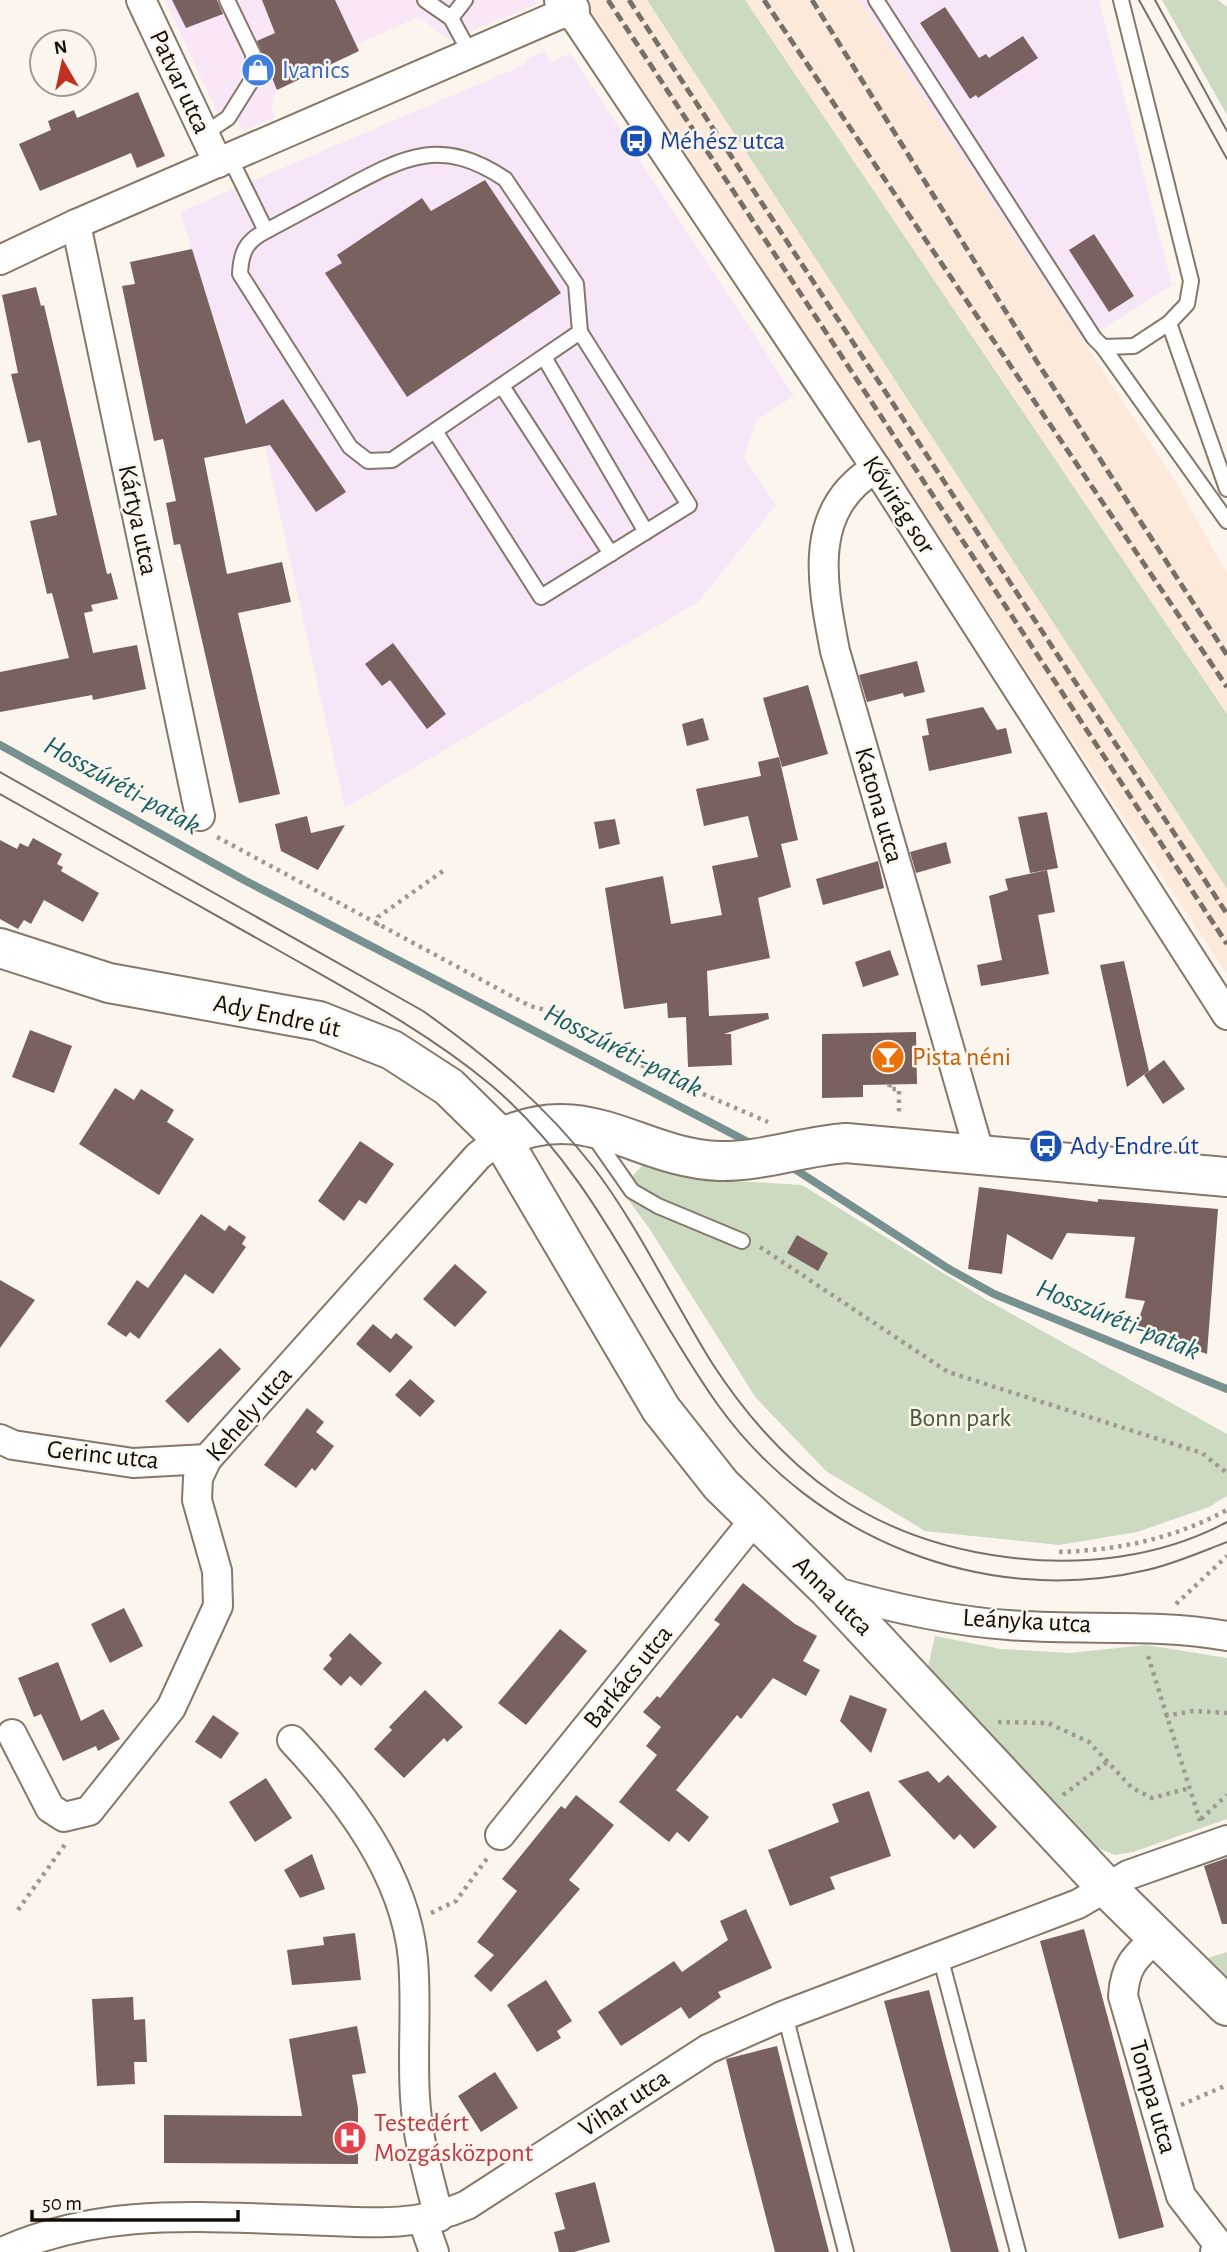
<svg xmlns="http://www.w3.org/2000/svg" width="1227" height="2252" viewBox="0 0 1227 2252" font-family="'Alegreya Sans',sans-serif">
	<rect width="100%" height="100%" fill="#fcf5ee"/>
	<path fill="#f9e6f6" d="M 165,0 L 534,0 L 537,4 L 450,40 L 418,17 L 356,45 L 359,51 L 277,89 L 271,107 L 275,117 L 243,131 L 239,123 L 217,112 Z"/>
	<g fill="#f7e6f8">
		<path d="M 859,0 L 1099,0 L 1172,285 L 1083,341 Z"/>
		<path d="M 545,51 L 550,63 L 570,53 L 794,396 L 757,420 L 744,457 L 776,505 L 698,602 L 345,808 L 265,447 L 255,448 L 180,212 L 526,64 L 525,60 Z"/>
	</g>
	<g fill="#fde9d9">
		<path d="M 584,0 L 647,0 L 1227,889 L 1227,974 Z"/>
		<path d="M 745,0 L 859,0 L 1175,481 L 1227,573 L 1227,714 Z"/>
	</g>
	<g fill="#cbdac1">
		<path d="M 647,0 L 745,0 L 1227,714 L 1227,889 Z"/>
		<path d="M 1162,0 L 1218,0 L 1227,7 L 1227,115 Z"/>
		<path d="M 648,1160 L 720,1180 L 802,1185 L 985,1299 L 1227,1434 L 1227,1496 L 1209,1507 L 1137,1532 L 1059,1545 L 925,1531 L 826,1471 L 756,1398 L 649,1228 L 620,1189 Z"/>
		<path d="M 935,1636 L 1001,1649 L 1070,1653 L 1146,1645 L 1227,1658 L 1227,1819 L 1133,1852 L 1115,1855 L 1098,1848 L 928,1667 Z"/>
		<path d="M 1227,1952 L 1227,1976 L 1208,1958 Z"/>
	</g>
	<g fill="none" stroke-linecap="round" stroke-linejoin="round">
		<g stroke="#779090" stroke-width="8">
			<path d="M 0,745 L 244,880 L 752,1144"/>
			<path d="M 790,1166 L 949,1269 L 994,1294 L 1227,1389"/>
		</g>
	</g>
	<g fill="#78615f">
		<path d="M 172,0 L 217,0 L 223,14 L 186,28 Z"/>
		<path d="M 262,0 L 335,0 L 359,51 L 277,90 L 257,41 L 275,33 Z"/>
		<path d="M 945,7 L 979,58 L 986,54 L 989,58 L 1023,36 L 1038,58 L 978,98 L 976,95 L 970,99 L 920,23 Z"/>
		<path d="M 138,92 L 165,156 L 137,168 L 131,153 L 40,191 L 19,144 L 51,130 L 48,121 L 74,110 L 77,118 Z"/>
		<path d="M 485,180 L 561,293 L 407,397 L 325,273 L 342,263 L 337,255 L 422,198 L 431,211 Z"/>
		<path d="M 1094,234 L 1134,296 L 1109,312 L 1069,250 Z"/>
		<path d="M 192,249 L 246,424 L 283,399 L 346,492 L 316,512 L 270,445 L 204,458 L 227,574 L 282,562 L 291,602 L 238,613 L 280,794 L 239,803 L 180,544 L 174,545 L 166,503 L 176,501 L 163,439 L 154,441 L 122,286 L 135,284 L 130,262 Z"/>
		<path d="M 36,287 L 41,306 L 44,305 L 107,574 L 111,573 L 118,599 L 91,605 L 93,611 L 84,613 L 93,653 L 137,645 L 146,689 L 93,700 L 92,695 L 0,712 L 0,672 L 69,658 L 52,593 L 47,594 L 30,521 L 57,515 L 40,440 L 28,443 L 11,374 L 18,373 L 2,295 Z"/>
		<path d="M 393,643 L 446,714 L 427,729 L 390,680 L 382,686 L 365,664 Z"/>
		<path d="M 917,661 L 925,692 L 904,697 L 903,693 L 867,702 L 859,675 Z"/>
		<path d="M 808,685 L 828,754 L 782,767 L 763,698 Z"/>
		<path d="M 983,707 L 997,730 L 1006,728 L 1012,753 L 929,771 L 922,736 L 929,735 L 926,719 Z"/>
		<path d="M 703,718 L 709,740 L 687,746 L 682,724 Z"/>
		<path d="M 779,757 L 798,840 L 781,844 L 791,887 L 758,898 L 770,958 L 707,971 L 709,1016 L 768,1013 L 769,1019 L 724,1034 L 731,1034 L 732,1065 L 688,1067 L 686,1017 L 668,1018 L 667,1003 L 624,1009 L 605,888 L 663,876 L 671,924 L 722,915 L 712,866 L 758,857 L 748,816 L 704,826 L 696,789 L 761,776 L 758,762 Z"/>
		<path d="M 1047,812 L 1058,868 L 1030,873 L 1018,817 Z"/>
		<path d="M 307,816 L 311,833 L 345,825 L 318,870 L 281,851 L 275,824 Z"/>
		<path d="M 615,819 L 620,844 L 599,849 L 594,822 Z"/>
		<path d="M 33,838 L 62,854 L 57,864 L 63,867 L 61,871 L 99,893 L 83,922 L 44,900 L 31,924 L 24,920 L 18,929 L 0,919 L 0,840 L 17,849 L 20,843 L 28,847 Z"/>
		<path d="M 946,842 L 951,863 L 916,873 L 910,852 Z"/>
		<path d="M 878,861 L 884,888 L 823,905 L 816,879 Z"/>
		<path d="M 1047,870 L 1055,912 L 1038,915 L 1049,974 L 981,986 L 977,965 L 1002,960 L 989,896 L 1008,890 L 1005,879 Z"/>
		<path d="M 890,950 L 899,975 L 863,987 L 855,962 Z"/>
		<path d="M 1124,961 L 1149,1071 L 1127,1087 L 1100,965 Z"/>
		<path d="M 30,1030 L 72,1046 L 54,1093 L 12,1077 Z"/>
		<path d="M 916,1032 L 917,1084 L 863,1085 L 863,1097 L 822,1098 L 822,1034 Z"/>
		<path d="M 1164,1060 L 1185,1089 L 1163,1104 L 1144,1075 Z"/>
		<path d="M 115,1088 L 134,1100 L 141,1089 L 174,1110 L 167,1122 L 194,1139 L 159,1195 L 79,1144 Z"/>
		<path d="M 360,1141 L 394,1164 L 366,1204 L 359,1200 L 344,1221 L 318,1201 Z"/>
		<path d="M 979,1187 L 1098,1202 L 1098,1199 L 1218,1209 L 1207,1354 L 1135,1330 L 1145,1301 L 1125,1298 L 1135,1237 L 1067,1233 L 1052,1260 L 1007,1234 L 1002,1274 L 968,1269 Z"/>
		<path d="M 201,1214 L 225,1231 L 229,1225 L 246,1237 L 242,1244 L 246,1247 L 213,1294 L 185,1274 L 139,1339 L 130,1332 L 126,1337 L 107,1324 L 137,1280 L 148,1288 Z"/>
		<path d="M 797,1235 L 828,1253 L 818,1271 L 787,1253 Z"/>
		<path d="M 455,1264 L 487,1292 L 455,1327 L 423,1299 Z"/>
		<path d="M 0,1280 L 35,1300 L 0,1348 Z"/>
		<path d="M 373,1324 L 391,1339 L 396,1333 L 413,1347 L 390,1373 L 356,1344 Z"/>
		<path d="M 220,1348 L 241,1369 L 188,1423 L 165,1401 Z"/>
		<path d="M 410,1379 L 435,1401 L 420,1417 L 395,1395 Z"/>
		<path d="M 307,1408 L 324,1422 L 316,1432 L 334,1446 L 315,1471 L 312,1468 L 296,1488 L 264,1465 Z"/>
		<path d="M 743,1583 L 795,1624 L 817,1636 L 803,1661 L 820,1670 L 806,1696 L 773,1678 L 741,1719 L 737,1715 L 676,1790 L 709,1817 L 689,1842 L 677,1832 L 669,1842 L 619,1802 L 657,1755 L 646,1746 L 661,1727 L 643,1712 L 657,1696 L 660,1698 L 720,1624 L 714,1620 Z"/>
		<path d="M 124,1608 L 143,1646 L 110,1663 L 91,1624 Z"/>
		<path d="M 560,1629 L 587,1651 L 526,1725 L 498,1703 Z"/>
		<path d="M 350,1633 L 382,1663 L 361,1686 L 350,1676 L 341,1686 L 323,1669 L 332,1659 L 329,1655 Z"/>
		<path d="M 58,1662 L 81,1721 L 103,1709 L 120,1739 L 98,1751 L 96,1746 L 63,1761 L 41,1714 L 34,1717 L 18,1678 Z"/>
		<path d="M 425,1690 L 463,1727 L 447,1742 L 444,1738 L 404,1778 L 374,1749 L 392,1730 L 389,1727 Z"/>
		<path d="M 850,1695 L 887,1709 L 871,1753 L 840,1721 Z"/>
		<path d="M 213,1715 L 239,1733 L 221,1759 L 195,1742 Z"/>
		<path d="M 928,1771 L 939,1783 L 948,1775 L 997,1827 L 974,1849 L 960,1834 L 954,1840 L 898,1781 Z"/>
		<path d="M 266,1778 L 292,1818 L 255,1842 L 229,1802 Z"/>
		<path d="M 869,1791 L 891,1856 L 830,1877 L 835,1889 L 790,1906 L 768,1850 L 839,1822 L 832,1804 Z"/>
		<path d="M 576,1795 L 614,1825 L 569,1880 L 580,1889 L 491,1992 L 474,1976 L 494,1955 L 477,1942 L 517,1891 L 502,1879 L 561,1806 L 565,1809 Z"/>
		<path d="M 312,1854 L 325,1889 L 300,1898 L 284,1870 Z"/>
		<path d="M 1227,1858 L 1227,1924 L 1222,1924 L 1204,1866 Z"/>
		<path d="M 746,1909 L 772,1968 L 718,1992 L 721,1997 L 689,2019 L 681,2007 L 621,2046 L 598,2012 L 674,1961 L 682,1972 L 728,1940 L 720,1921 Z"/>
		<path d="M 1084,1929 L 1164,2227 L 1119,2239 L 1040,1941 Z"/>
		<path d="M 355,1933 L 361,1980 L 292,1985 L 287,1950 L 324,1945 L 323,1937 Z"/>
		<path d="M 546,1980 L 572,2021 L 557,2031 L 561,2038 L 537,2052 L 507,2005 Z"/>
		<path d="M 929,1990 L 948,2064 L 999,2252 L 951,2252 L 924,2150 L 884,2001 Z"/>
		<path d="M 133,1997 L 134,2020 L 145,2019 L 147,2062 L 134,2062 L 135,2084 L 97,2086 L 92,1999 Z"/>
		<path d="M 357,2026 L 366,2073 L 352,2075 L 358,2108 L 358,2164 L 164,2163 L 164,2115 L 302,2116 L 289,2039 Z"/>
		<path d="M 777,2046 L 796,2123 L 829,2252 L 775,2252 L 745,2136 L 726,2059 Z"/>
		<path d="M 495,2072 L 518,2108 L 481,2132 L 458,2096 Z"/>
		<path d="M 595,2182 L 610,2242 L 574,2252 L 559,2252 L 554,2232 L 565,2229 L 555,2193 Z"/>
	</g>
	<g fill="none" stroke-linecap="round" stroke-linejoin="round">
		<defs>
			<g id="lane">
				<path d="M 425,0 L 451,18 L 470,53"/>
				<path d="M 876,0 L 1094,338 L 1103,347 L 1134,346 L 1169,323 L 1187,304 L 1191,281 L 1121,0"/>
				<path d="M 451,18 L 465,0"/>
				<path d="M 204,134 L 228,118 L 255,75 L 253,54 L 227,0"/>
				<path d="M 230,158 L 266,231 C 292,217 319,203 346,188 C 406,156 442,137 505,179 L 576,284 L 580,332 L 392,460 L 368,461 L 350,447 L 240,274 C 241,252 246,241 266,231"/>
				<path d="M 1169,323 L 1227,489"/>
				<path d="M 1103,347 L 1227,521"/>
				<path d="M 544,357 L 646,532"/>
				<path d="M 502,386 L 611,554"/>
				<path d="M 435,431 L 541,597 L 689,505 L 580,332"/>
				<path d="M 595,1138 L 632,1191 L 658,1206 L 742,1241"/>
				<path d="M 940,1956 L 1018,2252"/>
				<path d="M 785,2015 L 846,2252"/>
			</g>
			<g id="street">
				<path d="M 141,0 L 218,163"/>
				<path d="M 76,224 L 200,816"/>
				<path d="M 0,260 L 76,224 L 570,10 L 876,468 L 1227,1015"/>
				<path d="M 876,468 C 806,510 822,583 835,651 L 980,1155"/>
				<path d="M 0,1439 L 13,1445 L 133,1463 L 207,1459"/>
				<path d="M 829,1590 C 888,1607 947,1621 1008,1625 C 1081,1631 1154,1623 1227,1636"/>
				<path d="M 12,1734 L 50,1808 L 64,1817 L 89,1811 L 171,1708 L 218,1606 L 217,1571 L 197,1500 L 198,1478 L 207,1459 L 478,1156 L 501,1138"/>
				<path d="M 292,1740 C 348,1800 405,1874 413,1959 C 417,2005 412,2052 415,2097 C 417,2138 429,2178 439,2217"/>
				<path d="M 500,1835 L 755,1519"/>
				<path d="M 1156,1938 C 1134,1958 1125,1966 1123,1996 L 1181,2196 L 1221,2248 L 1215,2252"/>
				<path d="M 423,2221 L 434,2252"/>
				<path d="M 2,2252 C 103,2207 198,2217 305,2220 C 363,2222 413,2229 467,2205 L 708,2049 L 785,2015 L 1078,1904 L 1128,1875 L 1227,1840"/>
			</g>
			<g id="secondary">
				<path d="M 564,0 L 570,10"/>
				<path d="M 0,948 L 109,983 L 319,1021 L 392,1050 L 449,1087 L 501,1138 L 661,1409 L 721,1485 L 829,1590 L 1106,1887 L 1227,2006"/>
				<path d="M 501,1138 C 588,1097 638,1158 719,1161 C 762,1162 803,1146 846,1143 L 1227,1177"/>
			</g>
		</defs>
		<use href="#lane" stroke="#877769" stroke-width="18"/>
		<use href="#street" stroke="#877769" stroke-width="32"/>
		<use href="#secondary" stroke="#877769" stroke-width="42"/>
		<g stroke="#9f9992" stroke-width="4.5" stroke-dasharray="3.5 5" stroke-linecap="butt">
			<path d="M 217,837 L 530,1006 L 562,1014 L 572,1028 L 664,1077 L 768,1122"/>
			<path d="M 377,926 L 378,917 L 443,871"/>
			<path d="M 890,1084 L 889,1089 L 899,1089 L 899,1116"/>
			<path d="M 760,1247 L 948,1372 L 1202,1453 L 1227,1473"/>
			<path d="M 1059,1552 C 1119,1550 1173,1539 1227,1510"/>
			<path d="M 1176,1604 L 1227,1556"/>
			<path d="M 1148,1656 L 1200,1821"/>
			<path d="M 1165,1716 L 1193,1711 L 1227,1713"/>
			<path d="M 998,1722 L 1048,1723 L 1089,1742 L 1132,1788 L 1152,1798 L 1190,1788"/>
			<path d="M 1063,1795 L 1107,1762"/>
			<path d="M 1201,1819 L 1227,1795"/>
			<path d="M 18,1910 L 66,1843"/>
			<path d="M 431,1913 L 456,1901 L 488,1857"/>
			<path d="M 1181,2105 L 1227,2085"/>
		</g>
		<use href="#lane" stroke="#fff" stroke-width="14"/>
		<use href="#street" stroke="#fff" stroke-width="28"/>
		<use href="#secondary" stroke="#fff" stroke-width="38"/>
		<g stroke="#76706a" stroke-width="2">
			<path d="M 1139,0 L 1227,159"/>
			<path d="M 1155,0 L 1227,131"/>
			<path d="M 0,772 L 423,1011 C 488,1057 545,1105 594,1168 C 640,1229 672,1299 712,1363 C 784,1474 873,1540 1006,1557 C 1080,1567 1160,1558 1227,1522"/>
			<path d="M 0,794 C 92,846 184,897 276,949 C 350,991 426,1031 491,1085 C 594,1172 642,1298 718,1405 C 814,1539 985,1608 1147,1570 C 1174,1564 1201,1552 1227,1542"/>
		</g>
		<g stroke="#76706a" stroke-width="5" stroke-dasharray="10 5" stroke-linecap="butt">
			<path d="M 608,0 L 1227,944"/>
			<path d="M 629,0 L 1227,914"/>
			<path d="M 764,0 L 1227,687"/>
			<path d="M 812,0 L 1039,365 L 1227,655"/>
		</g>
	</g>
	<defs>
		<symbol id="shop-disc" viewBox="-11 -11 22 22"><circle r="9.5" fill="#3f7fe0" stroke="#fcf5ee"/><path d="M-5-2.5h2.3a2.7 3.5 0 0 1 5.4 0H5L5.5 6h-11ZM-1.5-2.5h3a1.5 2.3 0 0 0-3 0Z" fill="#fff"/></symbol>
		<symbol id="bus-disc" viewBox="-11 -11 22 22"><circle r="9.5" fill="#1a4fb4" stroke="#fcf5ee"/><path d="M-5-6H5V4H4V6H2V4H-2V6H-4V4H-5ZM-3.5-4V0h7V-4ZM-3.5 1.2v1.5H-2V1.2ZM2 1.2v1.5H3.5V1.2Z" fill="#fff"/></symbol>
		<symbol id="bar-disc" viewBox="-11 -11 22 22"><circle r="9.5" fill="#e8710a" stroke="#fcf5ee"/><path d="M-6-5H6L.8 .8V4.5H3.5V6h-7V4.5H-.8V.8Z" fill="#fff"/></symbol>
		<symbol id="hospital-disc" viewBox="-11 -11 22 22"><circle r="9.5" fill="#e0444e" stroke="#fcf5ee"/><path d="M-5-5h3v3.5h4V-5h3V5h-3V1.5h-4V5h-3Z" fill="#fff"/></symbol>
	</defs>
	<g fill-rule="evenodd">
		<use href="#shop-disc" x="239" y="51" width="38" height="38"/>
		<use href="#bus-disc" x="617" y="122" width="38" height="38"/>
		<use href="#bar-disc" x="869" y="1038" width="38" height="38"/>
		<use href="#bus-disc" x="1027" y="1127" width="38" height="38"/>
		<use href="#hospital-disc" x="331" y="2119" width="38" height="38"/>
	</g>
	<g text-anchor="middle" dominant-baseline="central" stroke-width="5" stroke-linejoin="round" paint-order="stroke">
		<g font-size="26" fill="#366cbe" stroke="#fcf5ee" text-anchor="start">
			<text x="282" y="70">Ivanics</text>
		</g>
		<g font-size="26" fill="#130d08" stroke="#fcf5ee">
			<text transform="translate(180 82) rotate(65)">Patvar utca</text>
			<text transform="translate(899 505) rotate(57)">Kővirág sor</text>
			<text transform="translate(138 520) rotate(78)">Kártya utca</text>
			<text transform="translate(879 805) rotate(74)">Katona utca</text>
			<text transform="translate(277 1016) rotate(12)">Ady Endre út</text>
			<text transform="translate(249 1414) rotate(-49)">Kehely utca</text>
			<text transform="translate(103 1455) rotate(6)">Gerinc utca</text>
			<text transform="translate(833 1596) rotate(45)">Anna utca</text>
			<text transform="translate(1027 1621) rotate(3)">Leányka utca</text>
			<text transform="translate(628 1677) rotate(-51)">Barkács utca</text>
			<text transform="translate(1153 2097) rotate(74)">Tompa utca</text>
			<text transform="translate(624 2103) rotate(-33)">Vihar utca</text>
		</g>
		<g font-size="26" fill="#164399" stroke="#fcf5ee" text-anchor="start">
			<text x="660" y="141">Méhész utca</text>
			<text x="1070" y="1146">Ady Endre út</text>
		</g>
		<g font-size="26" fill="#c56008" stroke="#fcf5ee" text-anchor="start">
			<text x="912" y="1057">Pista néni</text>
		</g>
		<g font-size="26" fill="#465e35" stroke="#fcf5ee">
			<text x="960" y="1418">Bonn park</text>
		</g>
		<g font-size="26" fill="#be3a42" stroke="#fcf5ee" text-anchor="start">
			<text x="374" y="2123">Testedért<tspan x="374" dy="30">Mozgásközpont</tspan></text>
		</g>
		<g font-size="28" font-style="italic" fill="#146165" stroke="#fcf5ee">
			<text transform="translate(122 786) rotate(29)">Hosszúréti-patak</text>
			<text transform="translate(623 1051) rotate(27)">Hosszúréti-patak</text>
			<text transform="translate(1118 1320) rotate(22)">Hosszúréti-patak</text>
		</g>
	</g>
	<g transform="translate(63 63) rotate(351)"><circle r="33" fill="#fcf5ee" stroke="#9f9892" stroke-width="2"/>
	<path d="M0-5L12 26L0 18L-12 26Z" fill="#be3123"/>
	<text y="-10" font-size="19" font-weight="bold" text-anchor="middle" fill="#130d08">N</text>
	</g>
	<path d="M32 2210v10h206v-10" fill="none" stroke="#130d08" stroke-width="3.5"/>
	<text x="42" y="2210" font-size="21" fill="#130d08" stroke="#fcf5ee" stroke-width="5" paint-order="stroke">50 m</text>
</svg>
